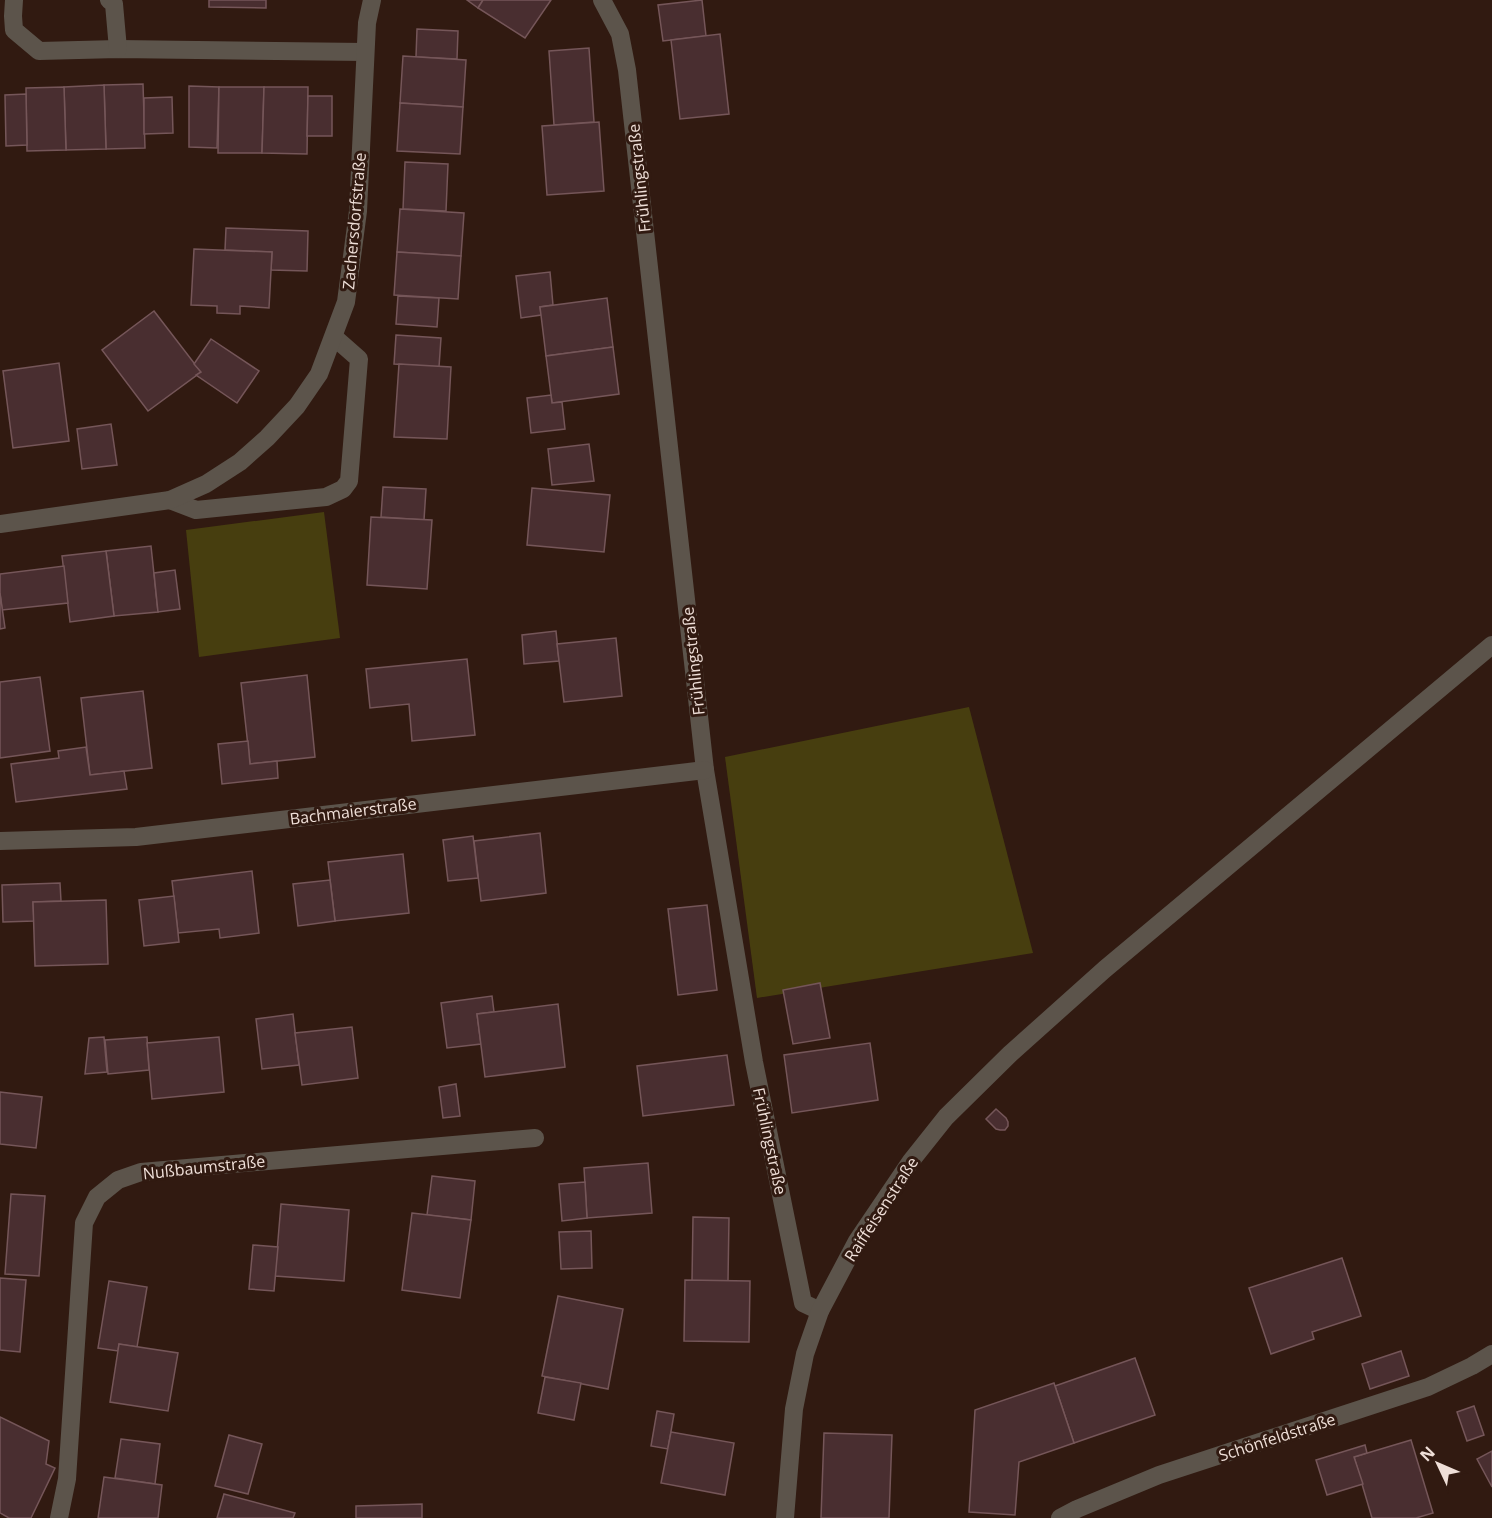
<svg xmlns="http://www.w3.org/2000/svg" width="1492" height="1518" viewBox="0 0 1492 1518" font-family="'Open Sans',sans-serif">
	<rect width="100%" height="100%" fill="#311a11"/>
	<g fill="#473e0f">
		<path d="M 324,512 L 340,638 L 199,657 L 186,530 Z"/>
		<path d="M 969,707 L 1033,953 L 757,998 L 725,757 Z"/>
	</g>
	<g fill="#492e30" stroke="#755659" stroke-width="1.5">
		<path d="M 209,0 L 266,0 L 266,8 L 209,7 Z"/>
		<path d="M 467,0 L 483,0 L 478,8 Z"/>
		<path d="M 483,0 L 551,0 L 525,38 L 478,8 Z"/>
		<path d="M 702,0 L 706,36 L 663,41 L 658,5 Z"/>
		<path d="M 417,29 L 458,31 L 457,59 L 416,57 Z"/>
		<path d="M 720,34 L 729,114 L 680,119 L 671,40 Z"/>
		<path d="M 589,48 L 594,122 L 554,125 L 549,51 Z"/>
		<path d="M 403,56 L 466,60 L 463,107 L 400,103 Z"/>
		<path d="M 143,84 L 145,148 L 106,149 L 104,85 Z"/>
		<path d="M 104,85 L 106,149 L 66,150 L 64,87 Z"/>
		<path d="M 189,86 L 219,87 L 217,148 L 189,147 Z"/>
		<path d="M 64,87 L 66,150 L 27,151 L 26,88 Z"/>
		<path d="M 219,87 L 264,87 L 262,153 L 218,153 Z"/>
		<path d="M 264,87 L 308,87 L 307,154 L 262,153 Z"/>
		<path d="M 26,94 L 27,145 L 6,146 L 5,95 Z"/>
		<path d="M 308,96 L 332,96 L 332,136 L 307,136 Z"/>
		<path d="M 172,97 L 173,133 L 144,134 L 144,98 Z"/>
		<path d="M 400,103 L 463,107 L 460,154 L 397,151 Z"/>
		<path d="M 599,122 L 604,191 L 547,195 L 542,126 Z"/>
		<path d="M 405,162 L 448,164 L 446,211 L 403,209 Z"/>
		<path d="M 400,209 L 464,213 L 461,256 L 397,252 Z"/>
		<path d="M 226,228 L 308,231 L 307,271 L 271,270 L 272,252 L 225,250 Z"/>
		<path d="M 194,249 L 272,252 L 269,308 L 240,306 L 240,314 L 217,313 L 217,306 L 191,305 Z"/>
		<path d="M 397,252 L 461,256 L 458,299 L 394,295 Z"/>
		<path d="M 550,272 L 553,305 L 540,307 L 541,315 L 521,318 L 516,276 Z"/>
		<path d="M 398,296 L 439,298 L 437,327 L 396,324 Z"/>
		<path d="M 607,298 L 613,347 L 546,356 L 540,307 Z"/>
		<path d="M 154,311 L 201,372 L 148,411 L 102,350 Z"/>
		<path d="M 396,335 L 441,338 L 439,367 L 394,364 Z"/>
		<path d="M 211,339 L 259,371 L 237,403 L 196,375 L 201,372 L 194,364 Z"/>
		<path d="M 613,347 L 619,394 L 552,403 L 546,356 Z"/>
		<path d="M 59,363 L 69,441 L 13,448 L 3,371 Z"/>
		<path d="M 399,364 L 451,367 L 447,439 L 394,437 Z"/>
		<path d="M 551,395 L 552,403 L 562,402 L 565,429 L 531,433 L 527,398 Z"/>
		<path d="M 111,424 L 117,465 L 82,469 L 77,429 Z"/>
		<path d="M 589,444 L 594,481 L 552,485 L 548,449 Z"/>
		<path d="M 383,487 L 426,489 L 424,520 L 381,517 Z"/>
		<path d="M 532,488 L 610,495 L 604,552 L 527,545 Z"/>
		<path d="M 371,517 L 432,520 L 427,589 L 367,585 Z"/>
		<path d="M 151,546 L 158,612 L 114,616 L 106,551 Z"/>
		<path d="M 106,551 L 114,616 L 70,622 L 62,556 Z"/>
		<path d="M 64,566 L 68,603 L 2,610 L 0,593 L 0,574 Z"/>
		<path d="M 175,570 L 180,609 L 158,612 L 154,573 Z"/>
		<path d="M 0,593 L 5,628 L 0,629 Z"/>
		<path d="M 556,631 L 559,661 L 524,664 L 522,635 Z"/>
		<path d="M 616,638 L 622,696 L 564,702 L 557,644 Z"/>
		<path d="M 467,659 L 475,735 L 412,741 L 409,704 L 370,708 L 366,669 Z"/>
		<path d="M 307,675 L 315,757 L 250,764 L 241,683 Z"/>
		<path d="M 40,677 L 50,751 L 0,758 L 0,682 Z"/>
		<path d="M 143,691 L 152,768 L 90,775 L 81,698 Z"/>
		<path d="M 248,741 L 250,764 L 277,761 L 278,778 L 222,784 L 218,744 Z"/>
		<path d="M 86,747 L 90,775 L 124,771 L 127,789 L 16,802 L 11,764 L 59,758 L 58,751 Z"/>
		<path d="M 540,833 L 546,893 L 481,901 L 474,841 Z"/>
		<path d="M 473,836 L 478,878 L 448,881 L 443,840 Z"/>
		<path d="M 403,854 L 409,913 L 335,921 L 328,862 Z"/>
		<path d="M 252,871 L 259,933 L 220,938 L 219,929 L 178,933 L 172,881 Z"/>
		<path d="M 330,880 L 335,921 L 298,926 L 293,884 Z"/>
		<path d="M 60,883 L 61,901 L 33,902 L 34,921 L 3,922 L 2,885 Z"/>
		<path d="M 174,896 L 179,942 L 144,946 L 139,900 Z"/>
		<path d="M 106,900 L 108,964 L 35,966 L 33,902 Z"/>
		<path d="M 707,905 L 717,990 L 678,995 L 668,909 Z"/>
		<path d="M 820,983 L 830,1038 L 793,1044 L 783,990 Z"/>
		<path d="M 492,996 L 494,1012 L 477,1014 L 481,1044 L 447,1048 L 441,1003 Z"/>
		<path d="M 558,1004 L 565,1067 L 485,1077 L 477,1014 Z"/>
		<path d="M 293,1014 L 299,1065 L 262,1069 L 256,1019 Z"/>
		<path d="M 352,1027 L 358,1078 L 302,1085 L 295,1033 Z"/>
		<path d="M 104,1037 L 107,1072 L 85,1074 L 89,1038 Z"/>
		<path d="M 147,1037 L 149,1070 L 108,1074 L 105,1040 Z"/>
		<path d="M 219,1037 L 224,1092 L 152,1099 L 147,1043 Z"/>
		<path d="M 870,1043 L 878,1100 L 792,1113 L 784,1055 Z"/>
		<path d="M 727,1055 L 734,1105 L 643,1116 L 637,1066 Z"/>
		<path d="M 456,1084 L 460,1116 L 443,1118 L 439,1087 Z"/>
		<path d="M 0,1092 L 42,1097 L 36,1148 L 0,1144 Z"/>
		<path d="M 996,1109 L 1006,1118 L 1008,1122 L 1008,1126 L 1005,1130 L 1000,1130 L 996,1129 L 986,1119 Z"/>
		<path d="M 648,1163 L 652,1213 L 587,1218 L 584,1168 Z"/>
		<path d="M 432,1176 L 475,1181 L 471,1220 L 427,1215 Z"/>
		<path d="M 585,1182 L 587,1218 L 562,1221 L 559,1184 Z"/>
		<path d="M 11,1194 L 45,1196 L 39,1276 L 5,1274 Z"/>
		<path d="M 281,1204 L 349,1210 L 344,1281 L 275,1276 Z"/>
		<path d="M 412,1213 L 471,1220 L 460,1298 L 402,1290 Z"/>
		<path d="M 693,1217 L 729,1218 L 728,1281 L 692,1281 Z"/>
		<path d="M 591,1231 L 592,1268 L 561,1269 L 559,1232 Z"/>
		<path d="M 253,1245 L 278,1247 L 274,1291 L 249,1289 Z"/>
		<path d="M 1342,1258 L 1361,1316 L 1312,1332 L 1314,1339 L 1271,1354 L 1249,1288 Z"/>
		<path d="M 0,1278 L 26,1280 L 20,1352 L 0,1350 Z"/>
		<path d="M 685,1280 L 750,1281 L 749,1342 L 684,1341 Z"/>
		<path d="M 109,1281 L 147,1287 L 137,1347 L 119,1344 L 118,1351 L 98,1348 Z"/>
		<path d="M 558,1296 L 623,1309 L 608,1389 L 542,1376 Z"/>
		<path d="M 119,1344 L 178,1353 L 168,1411 L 110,1402 Z"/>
		<path d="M 1401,1351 L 1409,1376 L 1370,1389 L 1362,1364 Z"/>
		<path d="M 1135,1358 L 1155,1415 L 1074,1443 L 1055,1386 Z"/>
		<path d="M 545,1377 L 581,1383 L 574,1420 L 538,1413 Z"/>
		<path d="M 1054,1383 L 1074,1443 L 1019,1462 L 1015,1515 L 969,1512 L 975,1410 Z"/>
		<path d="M 1474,1406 L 1484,1435 L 1467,1441 L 1457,1412 Z"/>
		<path d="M 657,1411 L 674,1414 L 668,1449 L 651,1446 Z"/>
		<path d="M 0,1417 L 49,1441 L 46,1464 L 55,1468 L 31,1518 L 9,1518 L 0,1513 Z"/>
		<path d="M 671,1432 L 734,1443 L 725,1495 L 661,1483 Z"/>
		<path d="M 824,1433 L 892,1435 L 889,1518 L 821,1518 Z"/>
		<path d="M 229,1435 L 262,1444 L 248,1494 L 215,1486 Z"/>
		<path d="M 121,1439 L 160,1444 L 155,1484 L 115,1478 Z"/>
		<path d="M 1411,1440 L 1433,1513 L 1416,1518 L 1372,1518 L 1354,1457 Z"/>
		<path d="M 1365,1445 L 1367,1453 L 1354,1457 L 1363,1484 L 1327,1495 L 1316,1460 Z"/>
		<path d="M 1492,1451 L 1492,1487 L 1477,1459 Z"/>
		<path d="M 104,1477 L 162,1485 L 158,1518 L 98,1518 Z"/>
		<path d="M 224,1494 L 295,1513 L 293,1518 L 217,1518 Z"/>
		<path d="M 422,1504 L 422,1518 L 356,1518 L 356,1506 Z"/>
	</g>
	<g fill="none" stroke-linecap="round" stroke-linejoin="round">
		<g stroke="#5c544b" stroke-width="18">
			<path d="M 14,0 L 13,16 L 14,30 L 39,51 L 118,49 L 365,52"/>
			<path d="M 109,0 L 114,4 L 118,49"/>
			<path d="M 602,0 L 620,34 L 627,70 L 705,770 L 754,1062 L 803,1303 L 820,1311"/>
			<path d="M 170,500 L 196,510 L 326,497 L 343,489 L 349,481 L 359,359 L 334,337"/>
			<path d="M 0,524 L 170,500 L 206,484 L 240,462 L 267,438 L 297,406 L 319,374 L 346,302 L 358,211 L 367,23 L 372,0"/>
			<path d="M 0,841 L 136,837 L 705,770"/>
			<path d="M 59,1518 L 67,1479 L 84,1223 L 97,1197 L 118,1180 L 141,1172 L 535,1138"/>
			<path d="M 785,1518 L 794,1409 L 805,1354 L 820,1311 L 857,1241 L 911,1161 L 946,1117 L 1010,1054 L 1105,969 L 1492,645"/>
			<path d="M 1060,1518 L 1077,1509 L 1159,1475 L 1428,1387 L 1472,1366 L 1492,1354"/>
		</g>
	</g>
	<g text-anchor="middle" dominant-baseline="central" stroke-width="6" stroke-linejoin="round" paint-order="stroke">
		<g font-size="16" fill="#efdfd8" stroke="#311a11">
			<text transform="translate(639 178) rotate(-96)">Frühlingstraße</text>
			<text transform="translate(354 221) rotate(-85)">Zachersdorfstraße</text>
			<text transform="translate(693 661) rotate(-96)">Frühlingstraße</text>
			<text transform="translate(353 811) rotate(-7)">Bachmaierstraße</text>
			<text transform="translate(770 1141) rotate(78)">Frühlingstraße</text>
			<text transform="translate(204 1167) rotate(-6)">Nußbaumstraße</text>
			<text transform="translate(881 1209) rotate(-57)">Raiffeisenstraße</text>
			<text transform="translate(1277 1437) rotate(-18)">Schönfeldstraße</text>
		</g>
	</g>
	<g transform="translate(1438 1464) rotate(314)" stroke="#311a11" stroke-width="4.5" paint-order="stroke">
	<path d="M0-4.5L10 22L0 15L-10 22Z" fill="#efdfd8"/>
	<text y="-9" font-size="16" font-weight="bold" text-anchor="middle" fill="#efdfd8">N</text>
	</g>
</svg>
